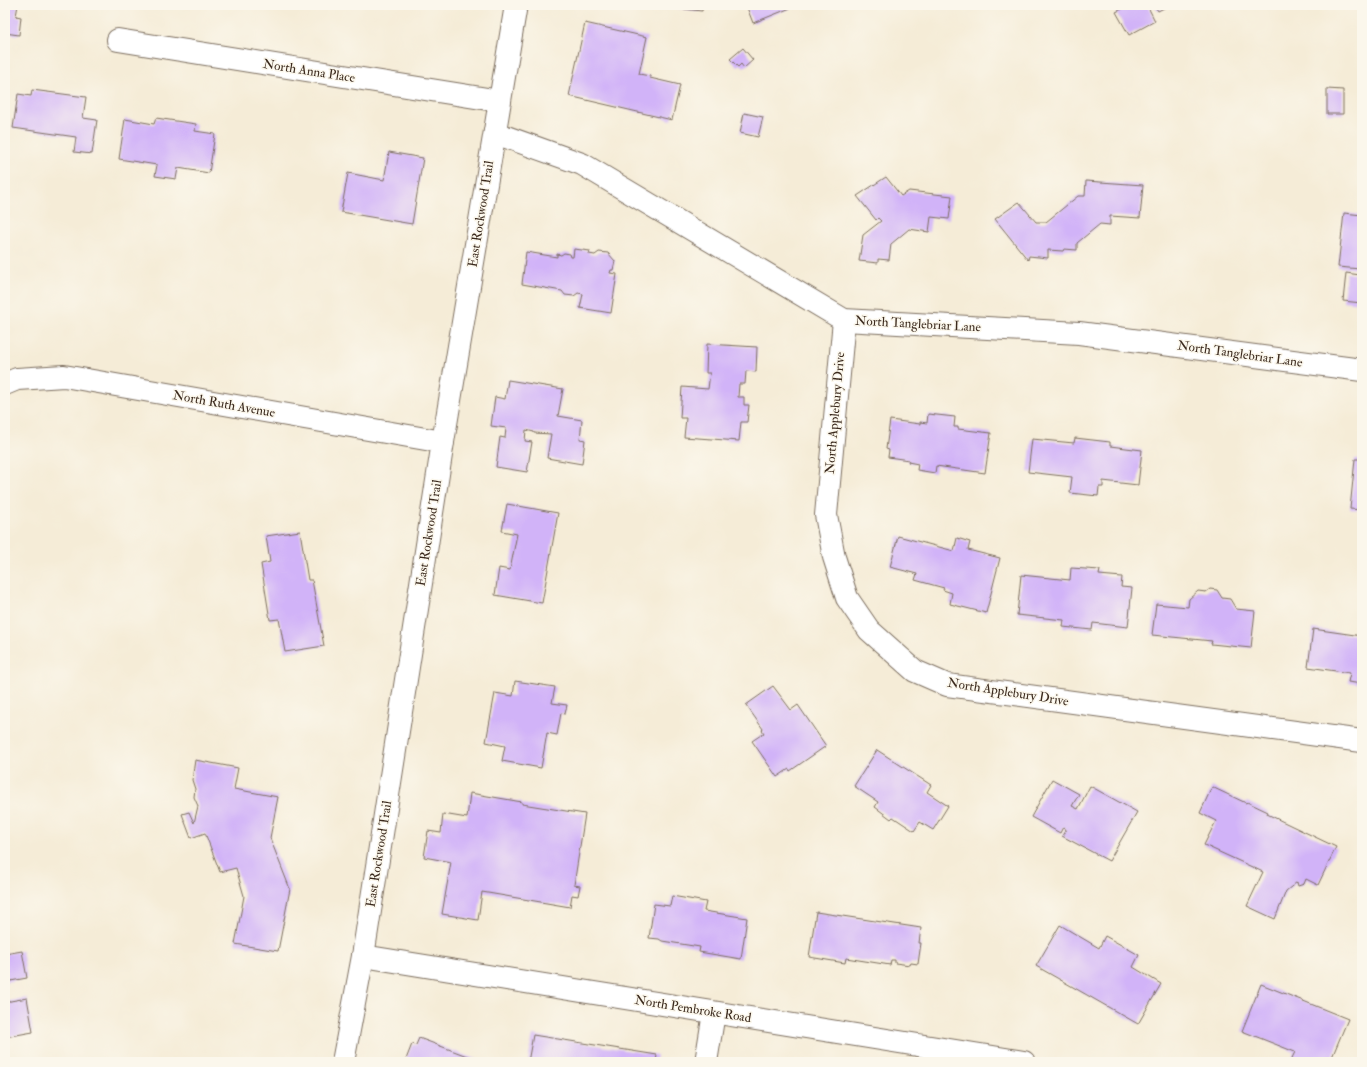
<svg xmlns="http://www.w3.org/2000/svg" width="1367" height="1067" viewBox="0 0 1367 1067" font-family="'IM FELL Double Pica',serif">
	<rect width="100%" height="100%" fill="#fbf7ec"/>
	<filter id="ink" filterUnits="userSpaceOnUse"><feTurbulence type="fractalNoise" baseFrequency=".025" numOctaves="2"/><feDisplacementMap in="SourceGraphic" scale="8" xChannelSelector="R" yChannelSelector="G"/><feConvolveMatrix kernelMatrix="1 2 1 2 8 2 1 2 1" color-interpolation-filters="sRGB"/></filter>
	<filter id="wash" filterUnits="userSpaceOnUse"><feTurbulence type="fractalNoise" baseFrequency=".012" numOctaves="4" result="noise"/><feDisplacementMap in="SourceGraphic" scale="16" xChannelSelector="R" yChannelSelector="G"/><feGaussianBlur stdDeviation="0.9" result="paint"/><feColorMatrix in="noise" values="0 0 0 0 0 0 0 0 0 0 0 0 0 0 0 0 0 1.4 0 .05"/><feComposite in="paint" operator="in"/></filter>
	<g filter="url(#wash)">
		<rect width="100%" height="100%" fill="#f5ecd7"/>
		<g id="blocks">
			<g fill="#d1b3f8">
				<path d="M 5,5 L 18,5 L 16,16 L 21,17 L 19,35 L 5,33 Z"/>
				<path d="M 674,5 L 703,5 L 702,11 L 674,8 Z"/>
				<path d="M 746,5 L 798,5 L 753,23 Z"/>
				<path d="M 1130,5 L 1147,5 L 1155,21 L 1129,35 L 1116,12 Z"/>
				<path d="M 1154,5 L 1170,5 L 1158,11 Z"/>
				<path d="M 585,23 L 647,37 L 639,74 L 650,76 L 650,78 L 680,85 L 672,120 L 569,96 Z"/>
				<path d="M 743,48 L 753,60 L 744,68 L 741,64 L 738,67 L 730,59 Z"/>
				<path d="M 1327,89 L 1343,90 L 1343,114 L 1327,114 Z"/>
				<path d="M 32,90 L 86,97 L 83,118 L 97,120 L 92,154 L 74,152 L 76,137 L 13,128 L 18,94 L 31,96 Z"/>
				<path d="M 744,113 L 763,117 L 758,137 L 740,133 Z"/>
				<path d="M 156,118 L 196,124 L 195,131 L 215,134 L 209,173 L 178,168 L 176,179 L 155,176 L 157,165 L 119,159 L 125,119 L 154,124 Z"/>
				<path d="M 389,152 L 423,158 L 412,224 L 341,212 L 348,173 L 384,180 Z"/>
				<path d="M 886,177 L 901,196 L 909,191 L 952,196 L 949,219 L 931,217 L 929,232 L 909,229 L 891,244 L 889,260 L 878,259 L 878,263 L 859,261 L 863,235 L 881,221 L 878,218 L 876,220 L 857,196 Z"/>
				<path d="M 1086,181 L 1143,185 L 1140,218 L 1110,216 L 1110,225 L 1100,224 L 1077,243 L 1077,250 L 1064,249 L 1063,251 L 1048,250 L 1048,258 L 1029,256 L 1028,260 L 995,219 L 1019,202 L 1036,222 L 1046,222 L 1078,196 L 1085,196 Z"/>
				<path d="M 1344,213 L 1362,215 L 1362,303 L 1343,301 L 1346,273 L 1360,275 L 1360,269 L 1338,267 Z"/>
				<path d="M 574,249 L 590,251 L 589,254 L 595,255 L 599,252 L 608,253 L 615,261 L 613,270 L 611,270 L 610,273 L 617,274 L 611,313 L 580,308 L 583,294 L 578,293 L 574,296 L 565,295 L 562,291 L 522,284 L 526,252 L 557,257 L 557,254 L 561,255 L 564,253 L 570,254 L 571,257 L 573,257 Z"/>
				<path d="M 707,344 L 757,347 L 756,372 L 746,371 L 745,384 L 739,384 L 738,397 L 744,397 L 744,405 L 749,405 L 747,422 L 741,422 L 739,441 L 684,437 L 686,418 L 680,418 L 682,387 L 708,389 L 710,373 L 706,373 Z"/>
				<path d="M 508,380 L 563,389 L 558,416 L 582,420 L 580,439 L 585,440 L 582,464 L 547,458 L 551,434 L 534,433 L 534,432 L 526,430 L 525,441 L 532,442 L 527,472 L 496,467 L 500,437 L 505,438 L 506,428 L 491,426 L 495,397 L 505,399 Z"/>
				<path d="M 928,414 L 955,417 L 954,427 L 958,427 L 958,429 L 991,433 L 985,473 L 936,466 L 935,473 L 917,470 L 918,464 L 908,462 L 909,460 L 888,457 L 889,450 L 886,449 L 890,420 L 920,424 L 920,422 L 927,423 Z"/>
				<path d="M 1075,438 L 1110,442 L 1110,446 L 1142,450 L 1138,485 L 1103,481 L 1103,487 L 1099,487 L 1098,496 L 1070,493 L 1072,477 L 1028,472 L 1032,439 L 1074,443 Z"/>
				<path d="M 1355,459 L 1362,459 L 1362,510 L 1350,509 Z"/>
				<path d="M 507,504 L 558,513 L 542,603 L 495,595 L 499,568 L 510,570 L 517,534 L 502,531 Z"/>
				<path d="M 300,531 L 308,580 L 312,580 L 324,646 L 285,652 L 279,619 L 270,620 L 261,564 L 270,562 L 266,536 Z"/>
				<path d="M 898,536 L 954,551 L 957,538 L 970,542 L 968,550 L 1000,558 L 986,613 L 950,604 L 952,593 L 943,590 L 944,588 L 915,580 L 917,574 L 890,567 Z"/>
				<path d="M 1071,568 L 1100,570 L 1099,575 L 1122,577 L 1121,587 L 1132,588 L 1128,627 L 1093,623 L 1092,630 L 1063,627 L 1064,620 L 1017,615 L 1021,575 L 1070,580 Z"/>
				<path d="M 1210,589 L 1217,590 L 1222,598 L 1230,599 L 1236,609 L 1255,611 L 1251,648 L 1211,644 L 1212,641 L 1152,635 L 1156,604 L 1188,607 L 1189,599 L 1198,591 L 1206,592 Z"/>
				<path d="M 1313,629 L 1362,636 L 1362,684 L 1348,682 L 1350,673 L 1308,667 Z"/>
				<path d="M 515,681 L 555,687 L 552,703 L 567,705 L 565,714 L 561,713 L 557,735 L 547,733 L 541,768 L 502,761 L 505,746 L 486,742 L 495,693 L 513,696 Z"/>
				<path d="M 773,686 L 791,710 L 798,705 L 826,746 L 790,771 L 789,769 L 777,777 L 752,741 L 764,733 L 762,730 L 763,729 L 746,705 Z"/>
				<path d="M 877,750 L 931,785 L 927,792 L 948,806 L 933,830 L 920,822 L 914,831 L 893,817 L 891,819 L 875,807 L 878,802 L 854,786 Z"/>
				<path d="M 195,760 L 238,768 L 234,789 L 278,797 L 270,838 L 290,889 L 278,951 L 235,944 L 244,896 L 236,868 L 220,872 L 205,833 L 191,838 L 182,814 L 189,812 L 194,823 L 198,806 L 194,797 L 195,789 L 192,780 Z"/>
				<path d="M 1052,779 L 1079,794 L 1072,806 L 1078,809 L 1090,786 L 1137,812 L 1109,861 L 1062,836 L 1066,829 L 1063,827 L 1060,833 L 1031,817 Z"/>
				<path d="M 1212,787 L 1246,803 L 1247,802 L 1268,812 L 1267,814 L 1336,847 L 1318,885 L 1306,879 L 1304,884 L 1298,886 L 1297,882 L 1286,891 L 1275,919 L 1247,906 L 1263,872 L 1204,845 L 1216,821 L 1200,813 Z"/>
				<path d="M 470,793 L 522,802 L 522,804 L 585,814 L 574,885 L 580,886 L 578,896 L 572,895 L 570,907 L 482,892 L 478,920 L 442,914 L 451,862 L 424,857 L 428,831 L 441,833 L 443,814 L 467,818 Z"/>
				<path d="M 672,896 L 706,902 L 704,911 L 747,918 L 741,959 L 699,952 L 700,947 L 662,941 L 659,939 L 649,938 L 654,904 L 670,906 Z"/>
				<path d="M 816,912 L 921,928 L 919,943 L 921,943 L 918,964 L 911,963 L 910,965 L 895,963 L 895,960 L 891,960 L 890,965 L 846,958 L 845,963 L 809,957 Z"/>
				<path d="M 1060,925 L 1099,948 L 1105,936 L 1139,955 L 1133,967 L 1161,984 L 1138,1024 L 1036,966 Z"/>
				<path d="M 22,951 L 27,978 L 5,982 L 5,954 Z"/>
				<path d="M 1261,984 L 1348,1019 L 1330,1062 L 1290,1062 L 1295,1052 L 1242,1031 Z"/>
				<path d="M 27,998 L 33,1032 L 5,1037 L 5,1002 Z"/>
				<path d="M 533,1035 L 657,1055 L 656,1062 L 528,1062 Z"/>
				<path d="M 419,1038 L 483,1062 L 405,1062 L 412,1044 L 416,1045 Z"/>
			</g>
		</g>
	</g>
	<g filter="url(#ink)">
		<use href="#blocks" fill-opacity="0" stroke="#7c6e5f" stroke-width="1"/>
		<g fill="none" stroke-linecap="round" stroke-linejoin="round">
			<defs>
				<g id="minor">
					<path d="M 118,40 L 500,101"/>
					<path d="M 495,133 L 582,164 L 844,320 L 1079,333 L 1362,370"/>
					<path d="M 844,320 L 826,515 L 834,557 L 847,598 L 869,630 L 915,671 L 947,685 L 1362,741"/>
					<path d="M 5,384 L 17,379 L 64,376 L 443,442"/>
					<path d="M 363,956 L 1024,1062"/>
					<path d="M 343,1062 L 363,956 L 443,442 L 516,5"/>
					<path d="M 706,1062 L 714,1013"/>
				</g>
			</defs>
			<use href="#minor" stroke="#7c6e5f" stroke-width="24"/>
			<use href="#minor" stroke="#fff" stroke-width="22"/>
		</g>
	</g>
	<g text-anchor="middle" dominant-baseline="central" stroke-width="3" stroke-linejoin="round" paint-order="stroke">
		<g font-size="13" fill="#3b2a1e" stroke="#fbf7ec">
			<text transform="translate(309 71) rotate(9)">North Anna Place</text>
			<text transform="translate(481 214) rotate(-81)">East Rockwood Trail</text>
			<text transform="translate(918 324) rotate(3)">North Tanglebriar Lane</text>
			<text transform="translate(1240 354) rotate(8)">North Tanglebriar Lane</text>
			<text transform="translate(224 404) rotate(10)">North Ruth Avenue</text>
			<text transform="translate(835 413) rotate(-85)">North Applebury Drive</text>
			<text transform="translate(429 533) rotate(-81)">East Rockwood Trail</text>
			<text transform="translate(1008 692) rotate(9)">North Applebury Drive</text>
			<text transform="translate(379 854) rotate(-81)">East Rockwood Trail</text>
			<text transform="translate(693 1009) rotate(9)">North Pembroke Road</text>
		</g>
	</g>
	<rect width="1367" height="1067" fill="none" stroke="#fbf7ec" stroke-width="20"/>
</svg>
